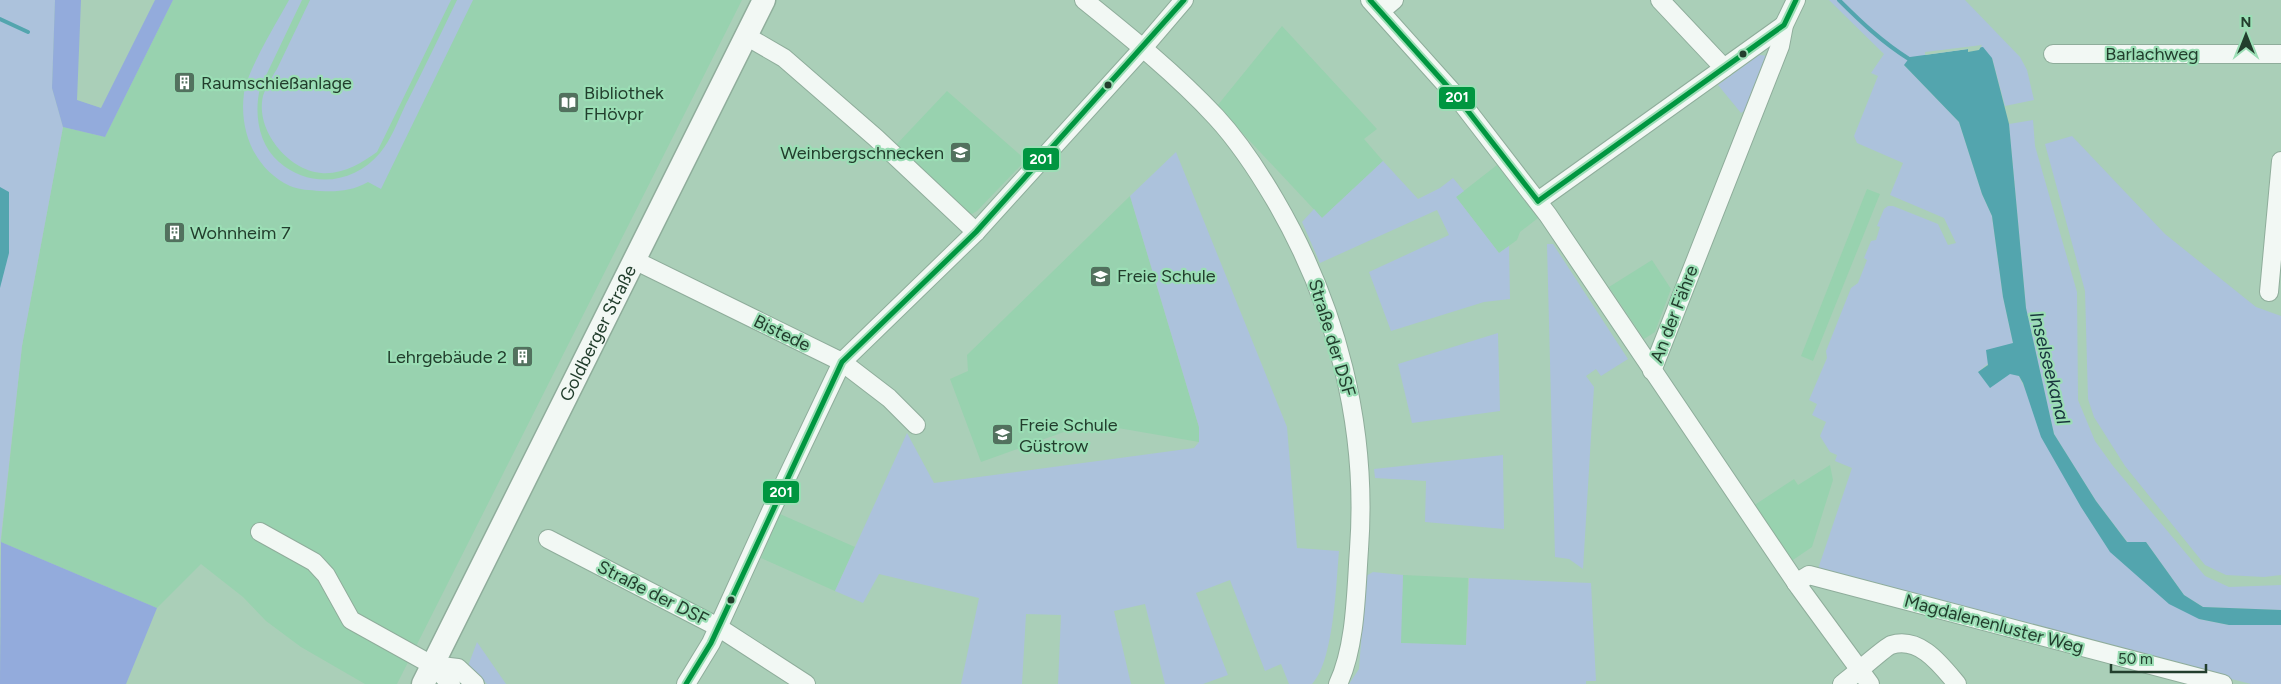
<svg xmlns="http://www.w3.org/2000/svg" width="2281" height="684" viewBox="0 0 2281 684" font-family="Figtree,sans-serif">
	<rect width="100%" height="100%" fill="#aacfb8"/>
	<g fill="#98d2af">
		<path d="M 173,0 L 742,0 L 397,684 L 365,684 L 301,647 L 266,621 L 243,597 L 201,564 L 157,608 L 1,542 L 22,346 L 63,127 L 105,137 Z"/>
		<path d="M 1282,26 L 1377,129 L 1364,139 L 1383,161 L 1322,218 L 1217,106 Z"/>
		<path d="M 947,91 L 1026,160 L 977,211 L 972,214 L 966,211 L 895,146 Z"/>
		<path d="M 1497,165 L 1538,218 L 1520,232 L 1517,240 L 1499,253 L 1456,197 Z"/>
		<path d="M 1867,189 L 1880,194 L 1813,361 L 1801,356 Z"/>
		<path d="M 1130,196 L 1199,427 L 1199,442 L 1089,423 L 981,462 L 950,379 L 968,371 L 967,355 Z"/>
		<path d="M 1652,260 L 1671,289 L 1655,332 L 1644,339 L 1609,287 Z"/>
		<path d="M 1830,465 L 1833,480 L 1812,547 L 1790,562 L 1753,506 L 1794,479 L 1798,485 Z"/>
		<path d="M 780,514 L 855,547 L 835,591 L 761,558 Z"/>
		<path d="M 1403,575 L 1468,578 L 1466,646 L 1400,643 Z"/>
	</g>
	<g fill="#acc2dc">
		<path d="M 0,0 L 55,0 L 52,88 L 63,127 L 22,346 L 0,546 Z"/>
		<path d="M 289,0 L 302,0 L 260,88 C 254,113 258,144 279,162 C 310,189 354,184 380,153 C 391,140 398,121 405,106 C 423,71 440,35 457,0 L 473,0 L 381,189 L 368,182 C 352,191 337,192 320,191 C 310,190 299,190 290,186 C 254,169 239,130 244,93 C 247,71 277,22 289,0 Z"/>
		<path d="M 310,0 L 451,0 L 377,152 C 362,163 342,175 321,173 C 288,170 255,130 263,96 C 266,87 272,77 277,69 C 288,46 299,23 310,0 Z"/>
		<path d="M 1829,0 L 1965,0 L 2020,57 L 2027,70 L 2034,100 L 2005,106 L 1992,58 L 1904,65 L 1959,122 L 1982,194 L 1992,216 L 2003,297 L 2013,343 L 1978,372 L 2010,373 L 2019,376 L 2081,507 L 2199,619 L 2229,625 L 2281,625 L 2281,684 L 2251,684 L 1817,572 L 1852,468 L 1835,461 L 1837,455 L 1830,452 L 1820,436 L 1826,422 L 1812,415 L 1817,404 L 1809,400 L 1827,358 L 1826,351 L 1851,288 L 1858,283 L 1867,260 L 1864,258 L 1871,241 L 1876,240 L 1880,227 L 1877,226 L 1884,209 L 1888,206 L 1893,206 L 1938,224 L 1948,245 L 1956,243 L 1944,218 L 1890,195 L 1903,163 L 1857,143 L 1854,136 L 1878,76 L 1871,73 L 1884,54 Z"/>
		<path d="M 1759,55 L 1770,56 L 1749,108 L 1741,113 L 1718,85 Z"/>
		<path d="M 2033,120 L 2035,146 L 2077,292 L 2078,400 L 2095,441 L 2113,466 L 2205,576 L 2229,587 L 2281,585 L 2281,610 L 2203,607 L 2184,595 L 2146,542 L 2128,543 L 2096,501 L 2054,434 L 2026,308 L 2009,124 Z"/>
		<path d="M 2072,136 L 2165,234 L 2256,307 L 2281,316 L 2281,575 L 2264,577 L 2226,575 L 2205,565 L 2125,466 L 2094,417 L 2088,399 L 2085,291 L 2045,144 Z"/>
		<path d="M 1176,152 L 1287,427 L 1297,548 L 1339,551 C 1336,584 1334,661 1312,684 L 1289,684 L 1281,664 L 1265,671 L 1230,580 L 1196,593 L 1228,675 L 1203,684 L 1165,684 L 1145,604 L 1114,611 L 1131,684 L 1058,684 L 1061,615 L 1026,614 L 1022,684 L 961,684 L 979,598 L 879,574 L 863,603 L 835,591 L 907,433 L 934,483 L 1194,448 L 1199,442 L 1199,427 L 1130,196 Z"/>
		<path d="M 1383,161 L 1418,199 L 1440,188 L 1453,178 L 1464,191 L 1456,197 L 1499,253 L 1509,246 L 1510,299 L 1484,302 L 1391,331 L 1369,272 L 1449,235 L 1437,210 L 1320,263 L 1302,222 L 1314,209 L 1322,218 Z"/>
		<path d="M 1547,244 L 1553,244 L 1628,359 L 1601,376 L 1596,369 L 1586,376 L 1594,387 L 1583,569 L 1569,559 L 1555,557 Z"/>
		<path d="M 1498,333 L 1500,411 L 1412,423 L 1398,364 Z"/>
		<path d="M 1503,455 L 1504,529 L 1425,522 L 1426,481 L 1375,478 L 1374,469 Z"/>
		<path d="M 1373,572 L 1403,575 L 1401,643 L 1466,645 L 1469,578 L 1591,583 L 1596,681 L 1586,681 L 1586,684 L 1349,684 L 1359,669 L 1366,576 Z"/>
		<path d="M 477,642 L 506,684 L 487,684 L 468,666 Z"/>
	</g>
	<g fill="#93abdc">
		<path d="M 55,0 L 81,0 L 77,100 L 101,108 L 155,0 L 173,0 L 105,137 L 63,127 L 52,88 Z"/>
		<path d="M 1,542 L 157,608 L 126,684 L 0,684 Z"/>
	</g>
	<g fill="#53a5ae">
		<path d="M 1983,47 L 1992,58 L 2009,124 L 2026,308 L 2054,434 L 2096,501 L 2127,542 L 2146,542 L 2184,595 L 2203,607 L 2281,610 L 2281,625 L 2229,625 L 2199,619 L 2169,604 L 2110,552 L 2081,507 L 2041,437 L 2023,383 L 2019,376 L 2010,374 L 1990,388 L 1978,372 L 1988,365 L 1986,350 L 2013,343 L 2003,297 L 1992,216 L 1982,194 L 1959,122 L 1904,65 L 1910,57 Z"/>
		<path d="M 0,187 L 9,192 L 9,253 L 0,288 Z"/>
	</g>
	<path fill="#aacfb8" d="M 1982,45 L 1979,50 L 1968,52 L 1968,49 L 1925,55 L 1925,52 Z"/>
	<g fill="none" stroke-linecap="round" stroke-linejoin="round">
		<g stroke="#53a5ae" stroke-width="4">
			<path d="M 1839,0 C 1861,22 1882,42 1909,59"/>
			<path d="M 0,19 L 28,32"/>
		</g>
		<defs>
			<g id="minor">
				<path d="M 1084,0 C 1130,37 1176,74 1216,117 C 1239,142 1258,171 1275,200 C 1337,306 1368,427 1359,549 C 1356,591 1356,646 1338,684"/>
				<path d="M 1370,0 L 1457,97 L 1548,215 L 1799,587 L 1870,684"/>
				<path d="M 1660,0 L 1724,68"/>
				<path d="M 1381,11 L 1394,0"/>
				<path d="M 746,36 L 784,58 L 876,138 L 976,232"/>
				<path d="M 2053,54 L 2281,54"/>
				<path d="M 1538,201 L 1784,25"/>
				<path d="M 634,260 L 842,362 L 889,398 L 916,425"/>
				<path d="M 2269,292 L 2281,161"/>
				<path d="M 1652,371 L 1780,46 L 1784,25 L 1796,0"/>
				<path d="M 260,532 L 314,562 L 326,575 L 351,620 L 432,665 L 451,684"/>
				<path d="M 548,539 L 718,627 L 806,684"/>
				<path d="M 1796,583 L 1809,575 L 2223,684"/>
				<path d="M 432,665 L 458,668 L 475,684"/>
				<path d="M 686,684 L 711,643 L 771,511 L 842,362 L 976,232 L 1143,48 L 1184,0"/>
				<path d="M 1842,684 C 1851,678 1885,647 1891,645 C 1920,636 1941,665 1957,684"/>
			</g>
			<g id="major">
				<path id="s1" d="M 423,684 L 764,0"/>
			</g>
		</defs>
		<use href="#minor" stroke="#8fad9b" stroke-width="20"/>
		<use href="#major" stroke="#8fad9b" stroke-width="25"/>
		<use href="#minor" stroke="#f2f8f4" stroke-width="18"/>
		<use href="#major" stroke="#f2f8f4" stroke-width="22"/>
		<defs>
			<g id="bus-1">
				<path d="M 1370,0 L 1457,97 L 1538,201"/>
				<path d="M 1538,201 L 1784,25 L 1796,0"/>
				<path d="M 686,684 L 711,643 L 842,362 L 976,232 L 1184,0"/>
			</g>
		</defs>
		<use href="#bus-1" stroke="#9bdeb5" stroke-width="9"/>
		<use href="#bus-1" stroke="#009640" stroke-width="5"/>
	</g>
	<defs>
		<symbol id="building-square" viewBox="-11 -11 22 22"><rect x="-9" y="-9" width="18" height="18" rx="4" fill="#52715e" stroke="#9bdeb5"/><path d="M-4-6H4V6H1V3H-1V6H-4ZM-2.5-4.3h1.7v1.8h-1.7ZM.8-4.3h1.7v1.8H.8ZM-2.5-1h1.7V.8h-1.7ZM.8-1h1.7V.8H.8Z" fill="#fff"/></symbol>
		<symbol id="library-square" viewBox="-11 -11 22 22"><rect x="-9" y="-9" width="18" height="18" rx="4" fill="#52715e" stroke="#9bdeb5"/><path d="M-6-4Q-3-5.5-.7-3.5V5Q-3 3-6 4ZM6-4Q3-5.5 .7-3.5V5Q3 3 6 4Z" fill="#fff"/></symbol>
		<symbol id="school-square" viewBox="-11 -11 22 22"><rect x="-9" y="-9" width="18" height="18" rx="4" fill="#52715e" stroke="#9bdeb5"/><path d="M0-5L7-2L0 1L-7-2ZM-4 1L0 2.5L4 1V4Q0 6-4 4Z" fill="#fff"/></symbol>
	</defs>
	<g fill-rule="evenodd">
		<use href="#building-square" x="172" y="70" width="25" height="25"/>
		<use href="#library-square" x="556" y="90" width="25" height="25"/>
		<use href="#school-square" x="948" y="140" width="25" height="25"/>
		<use href="#building-square" x="162" y="220" width="25" height="25"/>
		<use href="#school-square" x="1088" y="264" width="25" height="25"/>
		<use href="#building-square" x="510" y="344" width="25" height="25"/>
		<use href="#school-square" x="990" y="422" width="25" height="25"/>
	</g>
	<g fill="#223e2d" stroke="#9bdeb5" stroke-width="2">
		<circle cx="1743" cy="54" r="4.5"/>
		<circle cx="1108" cy="85" r="4.5"/>
		<circle cx="731" cy="600" r="4.5"/>
	</g>
	<g text-anchor="middle" dominant-baseline="central" stroke-width="4.5" stroke-linejoin="round" paint-order="stroke">
		<g font-size="18" fill="#223e2d" stroke="#9bdeb5">
			<text x="2152" y="54">Barlachweg</text>
			<text transform="translate(1674 314) rotate(-69)">An der Fähre</text>
			<text stroke="none"><textPath href="#s1" startOffset="392">Goldberger Straße</textPath></text>
			<text transform="translate(782 333) rotate(26)">Bistede</text>
			<text transform="translate(1332 338) rotate(73)">Straße der DSF</text>
			<text transform="translate(653 593) rotate(27)">Straße der DSF</text>
			<text transform="translate(1994 624) rotate(15)">Magdalenenluster Weg</text>
		</g>
		<g font-size="18" fill="#223e2d" stroke="#9bdeb5" text-anchor="start">
			<text x="201" y="83">Raumschießanlage</text>
			<text x="584" y="93">Bibliothek<tspan x="584" dy="21">FHövpr</tspan></text>
			<text x="944" y="153" text-anchor="end">Weinbergschnecken</text>
			<text x="190" y="233">Wohnheim 7</text>
			<text x="1117" y="276">Freie Schule</text>
			<text x="507" y="357" text-anchor="end">Lehrgebäude 2</text>
			<text x="1019" y="425">Freie Schule<tspan x="1019" dy="21">Güstrow</tspan></text>
		</g>
		<g font-size="19" font-style="italic" fill="#18353d" stroke="#9bdeb5">
			<text transform="translate(2050 368) rotate(76)">Inselseekanal</text>
		</g>
	</g>
	<g stroke="#9bdeb5" stroke-width="2">
		<rect x="1438" y="86" width="38" height="24" rx="5" fill="#009640"/>
		<rect x="1022" y="147" width="38" height="24" rx="5" fill="#009640"/>
		<rect x="762" y="480" width="38" height="24" rx="5" fill="#009640"/>
	</g>
	<g font-size="14" text-anchor="middle" font-weight="bold" fill="#fff">
		<text x="1457" y="102">201</text>
		<text x="1041" y="164">201</text>
		<text x="781" y="497">201</text>
	</g>
	<g transform="translate(2246 35)" stroke="#9bdeb5" stroke-width="4" paint-order="stroke">
	<path d="M0-4L9 19L0 12L-9 19Z" fill="#223e2d"/>
	<text y="-8" font-size="14" font-weight="bold" text-anchor="middle" fill="#223e2d">N</text>
	</g>
	<path d="M2111 664v8h95v-8" fill="none" stroke="#223e2d" stroke-width="2.5"/>
	<text x="2118" y="664" font-size="15" fill="#223e2d" stroke="#9bdeb5" stroke-width="4" paint-order="stroke">50 m</text>
</svg>
